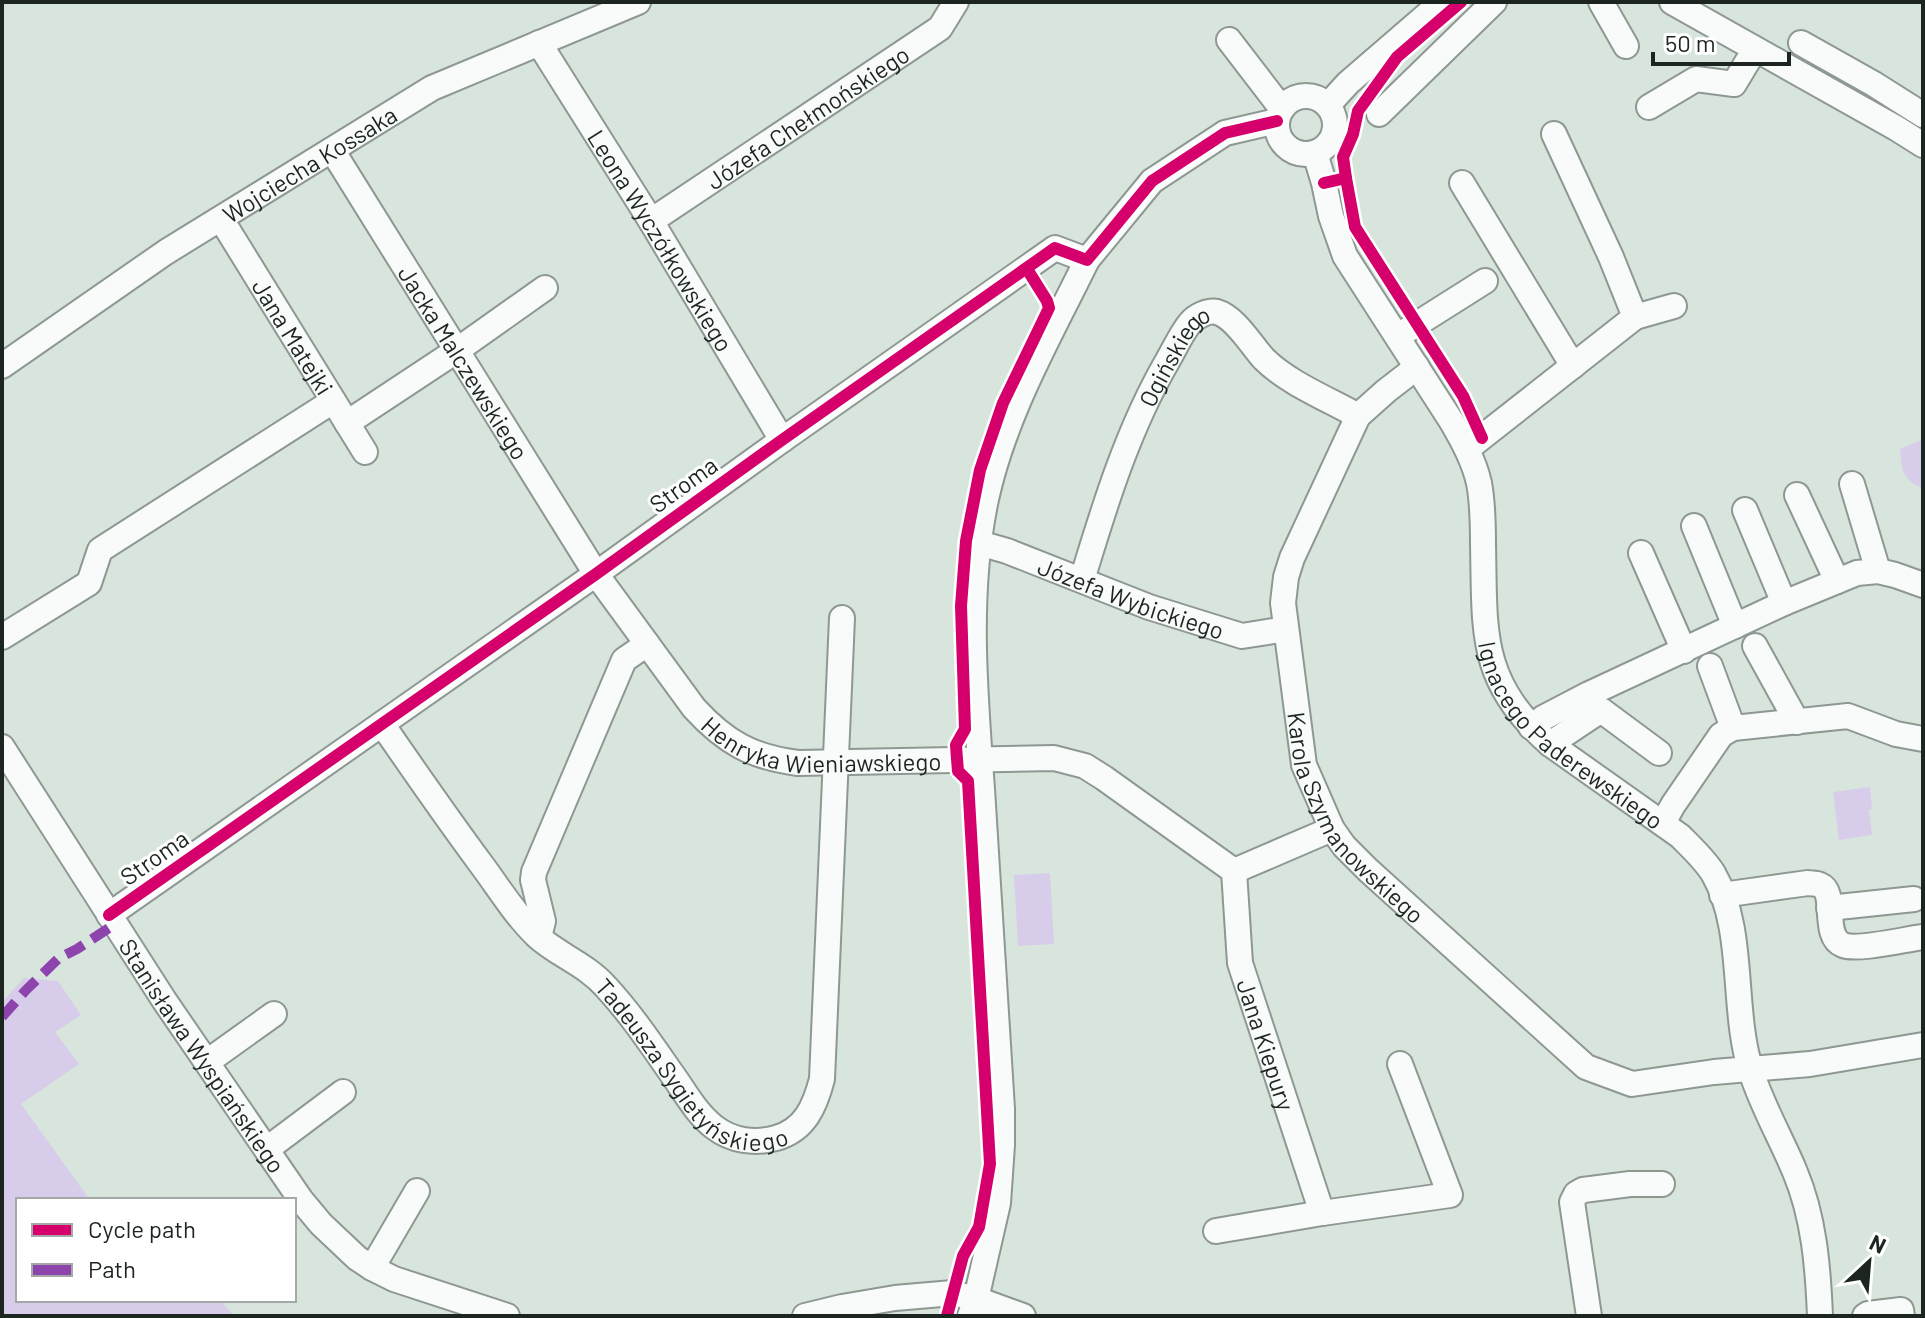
<svg xmlns="http://www.w3.org/2000/svg" width="1925" height="1318" viewBox="0 0 1925 1318" font-family="Barlow,sans-serif">
	<rect width="100%" height="100%" fill="#d8e5dd"/>
	<g fill="#d7cdea">
		<path d="M 1923,439 L 1923,487 L 1922,488 C 1901,479 1902,469 1900,449 Z"/>
		<path d="M 1870,787 L 1872,809 L 1869,810 L 1872,835 L 1839,840 L 1833,792 Z"/>
		<path d="M 1050,873 L 1054,944 L 1018,946 L 1014,875 Z"/>
		<path d="M 24,978 L 58,981 L 81,1015 L 55,1032 L 79,1064 L 21,1104 L 90,1200 L 18,1200 L 18,1300 L 220,1300 L 234,1316 L 2,1316 L 2,1002 Z"/>
	</g>
	<g fill="none" stroke-linecap="round" stroke-linejoin="round">
		<defs>
			<g id="minor">
				<path d="M 1601,2 L 1626,46"/>
				<path d="M 1672,2 L 1896,128 L 1923,145"/>
				<path d="M 1229,40 L 1282,109"/>
				<path id="s1" d="M 539,43 L 651,221 L 782,440"/>
				<path d="M 1801,43 L 1874,84 L 1923,115"/>
				<circle cx="1306" cy="125" r="29"/>
				<path d="M 1328,105 L 1348,83 L 1442,2"/>
				<path d="M 1649,107 L 1696,79 L 1734,84 L 1755,49"/>
				<path d="M 1379,114 L 1494,2"/>
				<path id="s2" d="M 332,150 L 596,574 L 694,708 C 726,743 752,757 798,763 L 1054,758 L 1085,766 L 1104,778 L 1234,871"/>
				<path id="s3" d="M 1315,153 L 1324,183 L 1331,216 L 1345,256 L 1452,422 C 1463,441 1474,461 1479,483 C 1483,504 1483,524 1483,544 C 1485,632 1478,681 1550,744 L 1680,836 C 1692,848 1704,859 1713,873 C 1746,930 1731,1009 1751,1071 C 1762,1106 1781,1138 1795,1172 C 1814,1217 1818,1267 1820,1316"/>
				<path d="M 1462,183 L 1573,366"/>
				<path id="s4" d="M 221,219 L 365,452"/>
				<path id="s5" d="M 651,221 L 940,28 L 956,2"/>
				<path d="M 1635,317 L 1674,306"/>
				<path d="M 1398,336 L 1485,281"/>
				<path id="s6" d="M 2,366 L 166,252 L 432,88 L 638,2"/>
				<path id="s7" d="M 1417,367 L 1386,391 L 1358,416 L 1292,558 L 1286,577 L 1283,603 L 1304,765 L 1332,829 L 1344,846 L 1368,870 L 1586,1067 L 1632,1084 L 1714,1072 L 1810,1064 L 1923,1045"/>
				<path d="M 347,423 L 456,351 L 545,288"/>
				<path d="M 1467,449 L 1635,317 L 1611,257 L 1554,134"/>
				<path d="M 1852,484 L 1878,571"/>
				<path d="M 1797,495 L 1837,581"/>
				<path d="M 1745,510 L 1784,603"/>
				<path d="M 1694,526 L 1735,626"/>
				<path id="s8" d="M 979,543 L 1007,551 L 1149,607 L 1242,636 L 1286,629"/>
				<path d="M 1641,553 L 1684,651"/>
				<path id="s9" d="M 1082,580 C 1105,504 1128,429 1168,360 C 1175,348 1181,334 1190,323 C 1196,316 1208,310 1217,312 C 1235,317 1252,346 1264,359 C 1288,383 1328,399 1358,416"/>
				<path d="M 2,637 L 89,583 L 100,550 L 333,401"/>
				<path d="M 1755,646 L 1797,722"/>
				<path d="M 1710,666 L 1733,728"/>
				<path id="s10" d="M 382,724 C 415,772 447,818 481,864 C 499,888 515,915 537,936 C 558,955 587,965 606,987 C 631,1014 651,1044 672,1074 C 685,1092 696,1113 714,1127 C 732,1141 755,1144 776,1138 C 805,1130 815,1106 822,1079 L 842,618"/>
				<path d="M 1531,727 L 1543,718 L 1589,694 L 1784,603 L 1857,573 L 1878,571 L 1895,575 L 1923,585"/>
				<path d="M 1550,744 L 1601,710 L 1659,753"/>
				<path id="s11" d="M 2,747 L 164,1000 L 301,1200 L 321,1224 L 357,1258 L 372,1268 L 394,1279 L 507,1316"/>
				<path d="M 1663,823 L 1673,805 L 1721,735 L 1733,728 L 1848,716 L 1896,734 L 1923,739"/>
				<path id="s12" d="M 1234,871 L 1240,963 L 1322,1213"/>
				<path d="M 1234,871 L 1332,829"/>
				<path d="M 1722,895 L 1808,883 C 1812,884 1816,883 1820,885 C 1838,892 1821,936 1843,945 C 1857,951 1906,939 1923,937"/>
				<path d="M 1829,908 L 1914,899"/>
				<path d="M 109,915 L 596,574 L 782,440 L 1055,248 L 1087,260 L 1152,181 L 1225,133 L 1277,121"/>
				<path d="M 539,937 L 543,921 L 533,880 L 534,872 L 624,660 L 647,644"/>
				<path d="M 207,1062 L 274,1014"/>
				<path d="M 267,1149 L 343,1092"/>
				<path d="M 1216,1231 L 1322,1213 L 1450,1195 L 1400,1064"/>
				<path d="M 372,1268 L 417,1191"/>
				<path d="M 805,1316 L 842,1307 L 895,1298 L 953,1293 L 976,1299 L 1023,1316"/>
				<path d="M 970,1316 L 976,1299 L 998,1203 L 1002,1145 L 1002,1109 C 995,1002 988,895 982,789 C 975,693 966,594 986,499 C 1005,413 1049,338 1087,260"/>
				<path d="M 1589,1316 L 1572,1202 L 1576,1194 L 1583,1190 L 1630,1184 L 1662,1184"/>
				<path d="M 1865,1316 L 1868,1314 L 1901,1310 L 1902,1316"/>
			</g>
		</defs>
		<use href="#minor" stroke="#8e9892" stroke-width="28"/>
		<use href="#minor" stroke="#f9fbfa" stroke-width="24"/>
		<path stroke="#8e44ad" stroke-width="10" stroke-dasharray="20 10" stroke-linecap="butt" d="M 2,1017 L 26,990 L 59,958 L 77,949 L 115,924"/>
		<defs>
			<g id="cycleway">
				<path d="M 1346,178 L 1355,227 L 1463,396 L 1482,438"/>
				<path d="M 1324,183 L 1346,178 L 1343,157 L 1353,134 L 1358,111 L 1397,57 L 1461,2"/>
				<path d="M 109,915 L 596,574 L 782,440 L 1055,248 L 1087,260 L 1152,181 L 1225,133 L 1277,121"/>
				<path d="M 947,1316 L 963,1256 L 979,1227 L 990,1164 L 968,781 L 958,771 L 957,759 L 956,745 L 965,729 L 961,606 L 966,541 L 980,470 L 1003,403 L 1049,308 L 1047,301 L 1027,269"/>
			</g>
		</defs>
		<use href="#cycleway" stroke="#fff" stroke-width="17"/>
		<use href="#cycleway" stroke="#d6006c" stroke-width="12"/>
	</g>
	<g text-anchor="middle" dominant-baseline="central" stroke-width="6" stroke-linejoin="round" paint-order="stroke">
		<g font-size="24" fill="#1c2520" stroke="#fff">
			<text stroke="none"><textPath href="#s5" startOffset="188">Józefa Chełmońskiego</textPath></text>
			<text stroke="none"><textPath href="#s6" startOffset="368">Wojciecha Kossaka</textPath></text>
			<text stroke="none"><textPath href="#s1" startOffset="232">Leona Wyczółkowskiego</textPath></text>
			<text stroke="none"><textPath href="#s4" startOffset="138">Jana Matejki</textPath></text>
			<text stroke="none"><textPath href="#s2" startOffset="250">Jacka Malczewskiego</textPath></text>
			<text stroke="none"><textPath href="#s9" startOffset="244">Ogińskiego</textPath></text>
			<text transform="translate(683 484) rotate(-36)">Stroma</text>
			<text stroke="none"><textPath href="#s8" startOffset="162">Józefa Wybickiego</textPath></text>
			<text stroke="none"><textPath href="#s3" startOffset="660">Ignacego Paderewskiego</textPath></text>
			<text stroke="none"><textPath href="#s2" startOffset="806">Henryka Wieniawskiego</textPath></text>
			<text stroke="none"><textPath href="#s7" startOffset="514">Karola Szymanowskiego</textPath></text>
			<text transform="translate(154 857) rotate(-35)">Stroma</text>
			<text stroke="none"><textPath href="#s12" startOffset="178">Jana Kiepury</textPath></text>
			<text stroke="none"><textPath href="#s10" startOffset="472">Tadeusza Sygietyńskiego</textPath></text>
			<text stroke="none"><textPath href="#s11" startOffset="368">Stanisława Wyspiańskiego</textPath></text>
		</g>
	</g>
	<rect width="1925" height="1318" fill="none" stroke="#1c2520" stroke-width="8"/>
	<rect x="16" y="1198" width="280" height="104" fill="#ffffff" stroke="#a4a8a6" stroke-width="2"/>
	<rect x="32" y="1224" width="40" height="12" fill="#d6006c" stroke="#a4a8a6" stroke-width="2"/>
	<text x="88" y="1238" font-size="24" fill="#1c2520">Cycle path</text>
	<rect x="32" y="1264" width="40" height="12" fill="#8e44ad" stroke="#a4a8a6" stroke-width="2"/>
	<text x="88" y="1278" font-size="24" fill="#1c2520">Path</text>
	<g transform="translate(1869 1262) rotate(26)" stroke="#ffffff" stroke-width="6" paint-order="stroke">
	<path d="M0-6L14 30L0 20L-14 30Z" fill="#1c2520"/>
	<text y="-12" font-size="22" font-weight="bold" text-anchor="middle" fill="#1c2520">N</text>
	</g>
	<path d="M1653 52v12h136v-12" fill="none" stroke="#1c2520" stroke-width="4"/>
	<text x="1665" y="52" font-size="24" fill="#1c2520" stroke="#ffffff" stroke-width="6" paint-order="stroke">50 m</text>
</svg>
